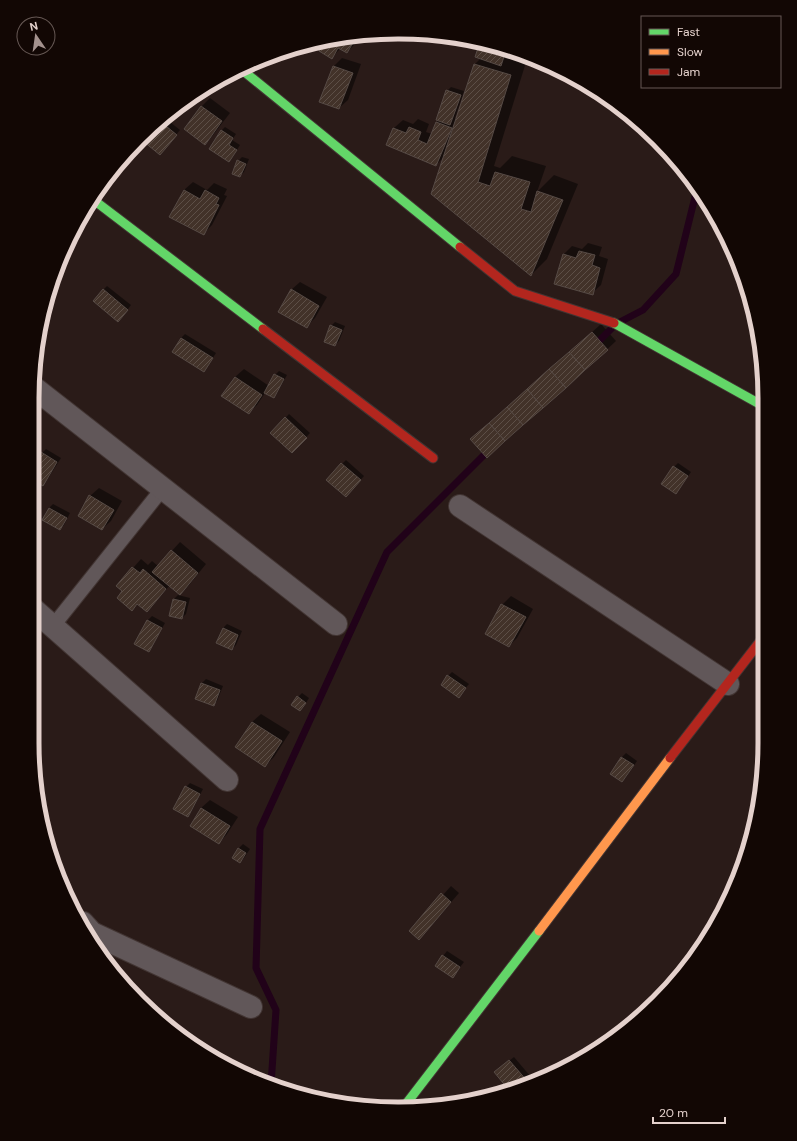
<svg xmlns="http://www.w3.org/2000/svg" width="797" height="1141" viewBox="0 0 797 1141" font-family="'DM Sans',sans-serif">
	<defs>
		<pattern id="building-hatch" width="6" height="6" patternUnits="userSpaceOnUse"><rect width="6" height="6" fill="#423229"/><path d="M-1 1l2-2M0 6l6-6M5 7l2-2" fill="none" stroke="#5d4f47"/></pattern>
	</defs>
	<rect width="100%" height="100%" fill="#2a1b18"/>
	<g fill="#0007">
		<path d="M 360,36 L 356,43 L 347,52 L 341,48 L 332,57 L 320,50 L 326,39 Z"/>
		<path d="M 481,42 L 511,51 L 510,54 L 527,59 L 494,166 L 500,168 L 512,156 L 546,166 L 537,192 L 554,175 L 578,184 L 547,259 L 531,275 L 444,157 L 436,165 L 387,144 L 394,128 L 403,120 L 413,124 L 418,119 L 429,124 L 426,132 L 432,134 L 437,122 L 439,120 L 447,91 L 451,87 L 464,91 L 455,118 L 457,118 L 475,64 L 481,58 Z"/>
		<path d="M 342,58 L 361,64 L 348,100 L 339,108 L 321,101 L 334,66 Z"/>
		<path d="M 210,98 L 230,113 L 213,135 L 205,144 L 201,107 Z"/>
		<path d="M 165,118 L 180,130 L 164,150 L 145,141 Z"/>
		<path d="M 225,127 L 236,134 L 232,140 L 240,145 L 233,156 L 229,160 L 221,131 Z"/>
		<path d="M 242,157 L 249,159 L 244,172 L 240,176 L 238,161 Z"/>
		<path d="M 193,182 L 207,190 L 214,183 L 227,189 L 224,195 L 227,196 L 212,225 L 203,234 L 184,190 Z"/>
		<path d="M 588,243 L 602,247 L 599,256 L 608,259 L 601,285 L 592,293 L 555,283 L 564,254 L 572,246 L 582,249 Z"/>
		<path d="M 300,282 L 327,297 L 315,318 L 307,326 L 291,290 Z"/>
		<path d="M 107,286 L 131,305 L 122,317 L 103,290 Z"/>
		<path d="M 335,322 L 345,326 L 339,341 L 335,345 L 331,326 Z"/>
		<path d="M 601,324 L 616,341 L 585,370 L 579,344 Z"/>
		<path d="M 185,334 L 216,353 L 207,367 L 181,338 Z"/>
		<path d="M 244,369 L 269,386 L 275,375 L 279,371 L 287,375 L 277,393 L 273,397 L 265,393 L 257,405 L 248,413 L 235,377 Z"/>
		<path d="M 289,414 L 310,433 L 292,452 L 272,433 Z"/>
		<path d="M 46,449 L 61,458 L 47,480 L 43,484 L 42,453 Z"/>
		<path d="M 346,460 L 364,476 L 350,492 L 342,464 Z"/>
		<path d="M 678,463 L 691,472 L 680,488 L 676,492 L 674,467 Z"/>
		<path d="M 99,488 L 122,501 L 111,521 L 102,529 L 90,496 Z"/>
		<path d="M 53,504 L 70,513 L 64,525 L 60,529 L 49,508 Z"/>
		<path d="M 180,542 L 206,564 L 189,585 L 180,594 L 170,585 L 147,611 L 138,604 L 132,609 L 124,591 L 133,568 L 141,559 L 148,565 L 152,561 L 158,566 Z"/>
		<path d="M 178,595 L 190,598 L 186,614 L 182,618 L 174,599 Z"/>
		<path d="M 511,596 L 533,609 L 517,638 L 509,646 L 502,605 Z"/>
		<path d="M 152,616 L 165,623 L 152,646 L 148,651 L 135,643 L 148,620 Z"/>
		<path d="M 227,624 L 242,631 L 236,645 L 232,649 L 223,628 Z"/>
		<path d="M 452,672 L 469,684 L 459,696 L 448,676 Z"/>
		<path d="M 206,679 L 223,686 L 217,701 L 213,705 L 202,683 Z"/>
		<path d="M 302,693 L 309,698 L 304,706 L 298,697 Z"/>
		<path d="M 261,714 L 290,732 L 274,757 L 265,766 L 236,747 L 252,722 Z"/>
		<path d="M 626,753 L 637,761 L 626,777 L 622,781 L 611,774 L 622,757 Z"/>
		<path d="M 190,783 L 203,789 L 191,812 L 187,816 L 186,787 Z"/>
		<path d="M 210,800 L 238,817 L 227,834 L 219,843 L 201,808 Z"/>
		<path d="M 243,844 L 250,849 L 244,858 L 240,862 L 233,857 L 239,848 Z"/>
		<path d="M 451,886 L 459,893 L 427,930 L 411,931 Z"/>
		<path d="M 447,951 L 464,962 L 453,976 L 436,965 Z"/>
		<path d="M 514,1057 L 531,1077 L 525,1083 L 509,1089 L 495,1072 Z"/>
	</g>
	<g fill="none" stroke-linecap="round" stroke-linejoin="round">
		<g stroke="#210219" stroke-width="7">
			<path d="M 594,346 L 616,324 L 643,310 L 676,274 L 696,193"/>
			<path d="M 271,1085 L 276,1010 L 256,968 L 260,829 L 387,552 L 490,449"/>
		</g>
	</g>
	<g fill="url(#building-hatch)" stroke="#564a45">
		<path d="M 357,36 L 347,53 L 338,48 L 332,59 L 319,51 L 324,40 Z"/>
		<path d="M 480,42 L 506,50 L 501,66 L 475,57 Z"/>
		<path d="M 474,64 L 511,75 L 478,182 L 490,186 L 495,172 L 530,182 L 521,209 L 531,212 L 537,191 L 563,200 L 531,276 L 431,194 Z"/>
		<path d="M 333,66 L 353,73 L 339,109 L 319,102 Z"/>
		<path d="M 446,90 L 461,95 L 450,125 L 436,120 Z"/>
		<path d="M 201,106 L 222,121 L 205,145 L 184,129 Z"/>
		<path d="M 161,122 L 177,135 L 160,155 L 143,141 Z"/>
		<path d="M 436,122 L 452,128 L 436,166 L 386,145 L 393,128 L 406,133 L 409,127 L 421,132 L 418,140 L 427,144 Z"/>
		<path d="M 221,130 L 233,138 L 229,145 L 237,150 L 229,162 L 209,149 Z"/>
		<path d="M 237,160 L 246,164 L 240,177 L 232,174 Z"/>
		<path d="M 184,190 L 200,199 L 205,190 L 219,198 L 216,204 L 219,205 L 204,235 L 169,217 Z"/>
		<path d="M 579,251 L 595,255 L 592,265 L 600,268 L 593,295 L 554,284 L 563,254 L 576,258 Z"/>
		<path d="M 103,289 L 128,310 L 118,322 L 93,301 Z"/>
		<path d="M 291,289 L 319,306 L 307,328 L 278,312 Z"/>
		<path d="M 330,325 L 342,330 L 335,346 L 324,342 Z"/>
		<path d="M 592,332 L 608,350 L 585,370 L 569,352 Z"/>
		<path d="M 181,338 L 213,358 L 204,372 L 172,352 Z"/>
		<path d="M 569,352 L 585,370 L 566,388 L 549,369 Z"/>
		<path d="M 549,369 L 566,388 L 543,408 L 527,389 Z"/>
		<path d="M 274,374 L 284,379 L 274,398 L 264,393 Z"/>
		<path d="M 235,377 L 262,395 L 249,414 L 221,396 Z"/>
		<path d="M 527,389 L 543,408 L 523,425 L 507,407 Z"/>
		<path d="M 507,407 L 523,425 L 505,441 L 489,423 Z"/>
		<path d="M 285,417 L 307,438 L 292,453 L 270,433 Z"/>
		<path d="M 489,423 L 505,441 L 487,458 L 470,439 Z"/>
		<path d="M 41,452 L 57,462 L 43,486 L 32,479 L 32,467 Z"/>
		<path d="M 341,463 L 361,480 L 346,497 L 326,480 Z"/>
		<path d="M 673,466 L 688,476 L 676,494 L 661,484 Z"/>
		<path d="M 89,495 L 114,510 L 102,530 L 78,516 Z"/>
		<path d="M 49,508 L 67,518 L 60,530 L 42,520 Z"/>
		<path d="M 171,550 L 198,573 L 180,595 L 152,572 Z"/>
		<path d="M 132,567 L 140,573 L 143,569 L 166,589 L 147,612 L 137,604 L 132,611 L 117,598 L 122,591 L 116,586 Z"/>
		<path d="M 173,599 L 186,602 L 182,619 L 169,616 Z"/>
		<path d="M 501,604 L 526,617 L 509,647 L 485,634 Z"/>
		<path d="M 147,620 L 162,628 L 149,652 L 134,644 Z"/>
		<path d="M 223,628 L 238,635 L 232,650 L 216,643 Z"/>
		<path d="M 447,675 L 466,688 L 459,698 L 441,685 Z"/>
		<path d="M 201,683 L 220,690 L 214,706 L 195,699 Z"/>
		<path d="M 297,696 L 306,703 L 300,711 L 291,705 Z"/>
		<path d="M 252,722 L 282,741 L 265,767 L 235,747 Z"/>
		<path d="M 621,757 L 634,765 L 622,782 L 610,774 Z"/>
		<path d="M 185,786 L 200,794 L 188,817 L 173,809 Z"/>
		<path d="M 201,808 L 230,826 L 219,844 L 190,826 Z"/>
		<path d="M 238,848 L 246,853 L 240,863 L 232,858 Z"/>
		<path d="M 441,893 L 451,902 L 419,940 L 409,931 Z"/>
		<path d="M 442,955 L 460,967 L 453,978 L 435,966 Z"/>
		<path d="M 509,1060 L 528,1082 L 508,1089 L 494,1072 Z"/>
	</g>
	<g fill="none" stroke-linecap="round" stroke-linejoin="round">
		<defs>
			<path id="lane" d="M 53,626 L 163,488"/>
			<g id="street">
				<path d="M 33,387 L 336,624"/>
				<path d="M 460,506 L 728,684"/>
				<path d="M 32,608 L 227,780"/>
				<path d="M 83,923 L 92,933 L 251,1007"/>
			</g>
			<g id="fast">
				<path d="M 241,69 L 460,247"/>
				<path d="M 95,201 L 263,329"/>
				<path d="M 614,323 L 765,407"/>
				<path d="M 406,1104 L 539,931"/>
			</g>
			<path id="slow" d="M 539,931 L 670,758"/>
			<g id="jam">
				<path d="M 460,247 L 515,291 L 614,323"/>
				<path d="M 263,329 L 433,458"/>
				<path d="M 670,758 L 765,635"/>
			</g>
		</defs>
		<use href="#lane" stroke="#423533" stroke-width="16"/>
		<use href="#street" stroke="#423533" stroke-width="24"/>
		<use href="#fast" stroke="#423533" stroke-width="11"/>
		<use href="#slow" stroke="#423533" stroke-width="11"/>
		<use href="#jam" stroke="#423533" stroke-width="11"/>
		<use href="#lane" stroke="#615759" stroke-width="14"/>
		<use href="#street" stroke="#615759" stroke-width="22"/>
		<use href="#fast" stroke="#63d668" stroke-width="9"/>
		<use href="#slow" stroke="#ff974d" stroke-width="9"/>
		<use href="#jam" stroke="#b3261e" stroke-width="9"/>
	</g>
	<path d="M0 0H797V1141H0ZM398 39H399A359 359 0 0 1 758 398V743A359 359 0 0 1 399 1102H398A359 359 0 0 1 39 743V398A359 359 0 0 1 398 39Z" fill="#120704" fill-rule="evenodd"/>
	<path fill="none" stroke="#e4d1cc" stroke-width="5" d="M398 39H399A359 359 0 0 1 758 398V743A359 359 0 0 1 399 1102H398A359 359 0 0 1 39 743V398A359 359 0 0 1 398 39Z"/>
	<rect x="641" y="16" width="140" height="72" fill="#120704" stroke="#665854"/>
	<rect x="649" y="29" width="20" height="6" fill="#63d668" stroke="#665854"/>
	<text x="677" y="36" font-size="12" fill="#e4d1cc">Fast</text>
	<rect x="649" y="49" width="20" height="6" fill="#ff974d" stroke="#665854"/>
	<text x="677" y="56" font-size="12" fill="#e4d1cc">Slow</text>
	<rect x="649" y="69" width="20" height="6" fill="#b3261e" stroke="#665854"/>
	<text x="677" y="76" font-size="12" fill="#e4d1cc">Jam</text>
	<g transform="translate(36 36) rotate(347)"><circle r="19" fill="#120704" stroke="#665854"/>
	<path d="M0-3L7 15L0 10L-7 15Z" fill="#a3918d"/>
	<text y="-6" font-size="11" font-weight="bold" text-anchor="middle" fill="#e4d1cc">N</text>
	</g>
	<path d="M653 1117v6h72v-6" fill="none" stroke="#e4d1cc" stroke-width="2"/>
	<text x="659" y="1117" font-size="12" fill="#e4d1cc" stroke="#120704" stroke-width="3" paint-order="stroke">20 m</text>
</svg>
